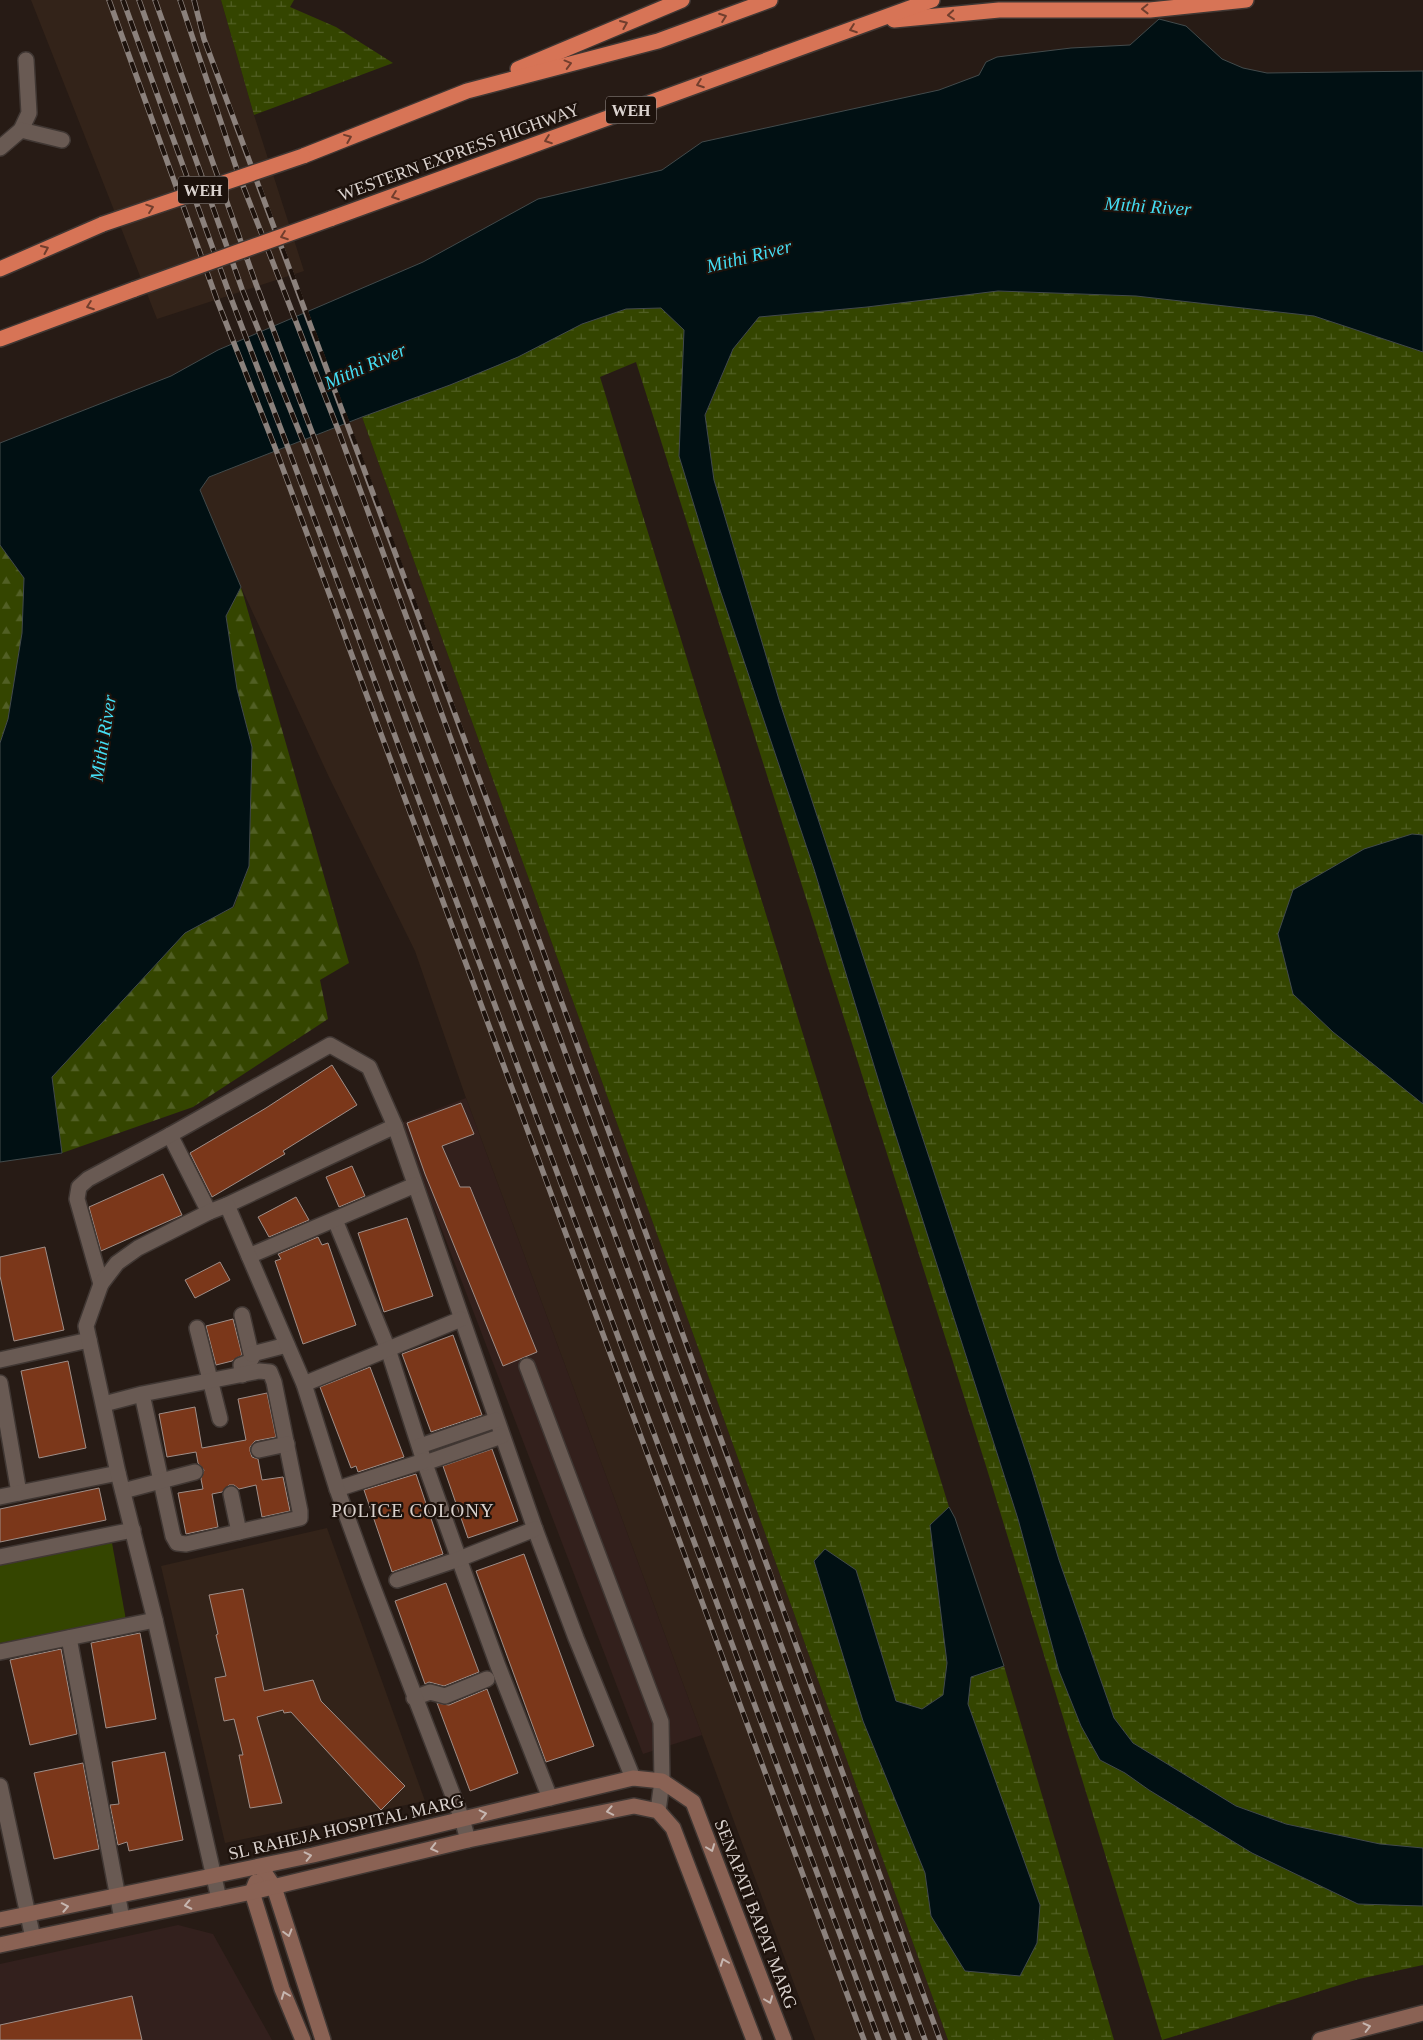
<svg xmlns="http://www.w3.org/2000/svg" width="1423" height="2040" viewBox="0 0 1423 2040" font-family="Georgia,serif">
	<defs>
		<pattern id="forest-firs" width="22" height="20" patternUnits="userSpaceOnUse" patternTransform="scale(1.25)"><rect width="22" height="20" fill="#344500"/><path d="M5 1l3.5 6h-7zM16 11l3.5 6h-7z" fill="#515f24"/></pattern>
		<pattern id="wetland-marsh" width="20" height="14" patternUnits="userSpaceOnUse" patternTransform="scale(1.25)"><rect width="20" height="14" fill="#344500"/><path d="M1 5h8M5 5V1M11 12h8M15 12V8" fill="none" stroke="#515f24"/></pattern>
	</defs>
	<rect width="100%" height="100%" fill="#271b15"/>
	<g fill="#332319">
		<path d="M 31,0 L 221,0 L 254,115 L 304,271 L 157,319 Z"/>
		<path d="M 362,417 L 948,2040 L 815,2040 L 466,1098 L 415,951 L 329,777 L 241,587 L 200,490 L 209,477 Z"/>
		<path d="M 327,1528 L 425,1801 L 225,1843 L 161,1566 Z"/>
	</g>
	<path fill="#33201c" d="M 466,1098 L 702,1735 L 643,1754 L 401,1123 Z"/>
	<path fill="#33201d" d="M 178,1925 L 213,1934 L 272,2040 L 0,2040 L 0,1964 Z"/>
	<g fill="url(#forest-firs)">
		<path d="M 0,545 L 24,578 L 22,633 L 8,719 L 0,743 Z"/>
		<path d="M 241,587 L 349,963 L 320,980 L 328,1019 L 193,1107 L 62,1153 L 52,1077 L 185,932 L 234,907 L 249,866 L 252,747 L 237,689 L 226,616 Z"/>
	</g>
	<g fill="url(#wetland-marsh)">
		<path d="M 221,0 L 294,0 L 290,7 L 336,27 L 393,63 L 254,115 Z"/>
		<path d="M 998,291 L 1136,296 L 1314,316 L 1423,352 L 1423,1848 L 1380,1844 L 1286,1824 L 1236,1806 L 1133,1743 L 1114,1718 L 1059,1560 L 1031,1468 L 780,703 L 714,480 L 705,416 L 733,349 L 759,317 L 867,307 Z"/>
		<path d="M 661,308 L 684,330 L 679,456 L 718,584 L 814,869 L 886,1105 L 1018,1519 L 1059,1671 L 1081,1726 L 1100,1760 L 1125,1773 L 1149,1790 L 1252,1853 L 1358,1904 L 1423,1906 L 1423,1965 L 1359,1979 L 1162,2040 L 986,1466 L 636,362 L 600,377 L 949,1507 L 930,1525 L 947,1663 L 943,1695 L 922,1709 L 896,1701 L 856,1570 L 825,1550 L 814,1561 L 863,1721 L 925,1873 L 931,1916 L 1040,1905 L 968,1704 L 971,1677 L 1004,1666 L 1114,2040 L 948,2040 L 362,417 L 450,385 L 582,324 L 626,309 Z"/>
	</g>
	<path fill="#344500" d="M 112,1543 L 126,1620 L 0,1643 L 0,1563 Z"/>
	<g fill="#011013" stroke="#424a4b">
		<path d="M 1159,19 L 1186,26 L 1222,59 L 1243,68 L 1267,73 L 1423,71 L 1423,352 L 1314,316 L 1136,296 L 998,291 L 867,307 L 759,317 L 733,349 L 705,415 L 714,480 L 780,703 L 1031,1468 L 1059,1560 L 1114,1718 L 1133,1743 L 1236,1806 L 1286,1824 L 1380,1844 L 1423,1848 L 1423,1906 L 1358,1904 L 1252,1853 L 1149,1790 L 1125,1773 L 1100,1760 L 1081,1726 L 1059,1671 L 1018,1519 L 886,1105 L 814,869 L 718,584 L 679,456 L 684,330 L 661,308 L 626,309 L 582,324 L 518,357 L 450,385 L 362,417 L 209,477 L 200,490 L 241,587 L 226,616 L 237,689 L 252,747 L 249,866 L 233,907 L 185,933 L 52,1077 L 62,1153 L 0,1162 L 0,743 L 8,719 L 22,633 L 24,578 L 0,545 L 0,443 L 171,376 L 218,350 L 423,262 L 538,199 L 662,170 L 702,142 L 939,90 L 979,75 L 986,62 L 997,57 L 1071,48 L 1130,45 Z"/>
		<path d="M 1412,834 L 1423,835 L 1423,1104 L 1333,1032 L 1293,994 L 1278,934 L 1293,890 L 1364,849 Z"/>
		<path d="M 949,1507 L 955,1518 L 1004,1666 L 971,1677 L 968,1704 L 1040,1905 L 1037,1943 L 1020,1976 L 965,1971 L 931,1916 L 925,1873 L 863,1721 L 814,1561 L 825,1549 L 856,1570 L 896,1701 L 922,1709 L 943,1695 L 947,1663 L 930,1525 Z"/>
	</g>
	<g fill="#7b371a" stroke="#9f8e88">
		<path d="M 332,1065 L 357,1105 L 283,1151 L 285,1154 L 212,1197 L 190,1153 L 266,1108 Z"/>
		<path d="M 461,1103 L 474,1134 L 442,1146 L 460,1187 L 470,1187 L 537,1352 L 503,1366 L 425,1174 L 407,1123 Z"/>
		<path d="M 352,1166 L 365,1196 L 339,1207 L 326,1177 Z"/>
		<path d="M 163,1174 L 182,1215 L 101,1251 L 89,1207 Z"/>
		<path d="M 296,1197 L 309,1220 L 269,1237 L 258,1217 Z"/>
		<path d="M 407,1218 L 433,1296 L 384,1312 L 358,1233 Z"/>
		<path d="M 318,1237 L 322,1245 L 328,1243 L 356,1325 L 303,1344 L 275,1261 L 281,1259 L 278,1254 Z"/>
		<path d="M 45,1247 L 64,1330 L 14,1341 L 0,1276 L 0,1257 Z"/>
		<path d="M 220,1262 L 230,1280 L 195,1298 L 185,1280 Z"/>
		<path d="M 233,1319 L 242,1355 L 232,1361 L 216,1365 L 206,1326 Z"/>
		<path d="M 453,1335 L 482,1415 L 431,1432 L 402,1354 Z"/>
		<path d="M 68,1361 L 86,1448 L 39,1458 L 21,1371 Z"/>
		<path d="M 370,1367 L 404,1457 L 358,1472 L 356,1466 L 351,1468 L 320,1387 Z"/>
		<path d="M 267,1393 L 276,1437 L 255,1441 L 250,1447 L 250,1451 L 252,1457 L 258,1459 L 262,1480 L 283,1477 L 290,1511 L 262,1517 L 256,1485 L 239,1489 L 234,1485 L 229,1485 L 222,1492 L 212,1494 L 218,1527 L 186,1534 L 178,1493 L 203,1489 L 201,1479 L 204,1470 L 198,1463 L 196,1452 L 167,1457 L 159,1414 L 195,1407 L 202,1448 L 246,1440 L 238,1399 Z"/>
		<path d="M 492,1449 L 518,1521 L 468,1538 L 443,1466 Z"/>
		<path d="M 416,1474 L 443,1554 L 392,1572 L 364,1490 Z"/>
		<path d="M 99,1488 L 106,1520 L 0,1542 L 0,1509 Z"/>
		<path d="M 524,1554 L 594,1746 L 546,1762 L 476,1571 Z"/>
		<path d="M 446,1583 L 479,1672 L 444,1686 L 429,1682 L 425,1684 L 395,1601 Z"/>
		<path d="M 243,1589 L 264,1691 L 313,1680 L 321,1701 L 405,1786 L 381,1810 L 291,1712 L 284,1713 L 283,1710 L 257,1717 L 282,1803 L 250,1808 L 239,1755 L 243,1755 L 234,1719 L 224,1721 L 215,1678 L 226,1676 L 216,1635 L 218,1634 L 209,1595 Z"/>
		<path d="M 140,1633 L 156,1719 L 106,1728 L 91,1643 Z"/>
		<path d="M 61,1649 L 77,1734 L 30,1745 L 10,1660 Z"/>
		<path d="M 487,1689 L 518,1773 L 470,1791 L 437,1703 L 449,1705 Z"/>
		<path d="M 165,1752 L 183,1840 L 129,1851 L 127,1842 L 118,1845 L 110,1805 L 119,1804 L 112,1762 Z"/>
		<path d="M 83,1763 L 99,1849 L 54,1859 L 34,1773 Z"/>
		<path d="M 132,1996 L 142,2040 L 0,2040 L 0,2025 Z"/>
	</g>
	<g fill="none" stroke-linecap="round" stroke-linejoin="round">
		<defs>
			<g id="street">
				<path d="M 21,130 L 29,113 L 26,60"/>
				<path d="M 0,148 L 21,130 L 62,140"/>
				<path d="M 170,1135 L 209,1212"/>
				<path d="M 227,1205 L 395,1126 L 535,1529 L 576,1638 L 633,1778"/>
				<path d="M 335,1220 L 388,1349 L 424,1461 L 459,1559 L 498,1666 L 550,1798"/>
				<path d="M 249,1256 L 415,1185"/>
				<path d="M 101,1284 L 77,1199 L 79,1187 L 88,1179 L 170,1135 L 330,1045 L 369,1067 L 395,1126"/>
				<path d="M 242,1315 L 252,1358 L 249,1362 L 241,1365 L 242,1375"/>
				<path d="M 197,1328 L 220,1419"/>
				<path d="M 252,1354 L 287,1345"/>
				<path d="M 0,1360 L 89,1340"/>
				<path d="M 527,1366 L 661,1722 L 662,1781 L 658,1811"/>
				<path d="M 0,1383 L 19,1493"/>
				<path d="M 304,1384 L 461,1319"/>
				<path d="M 104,1404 L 142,1394 L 259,1371 L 270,1372 L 274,1382 L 300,1511 L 300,1518 L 186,1544 L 177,1543 L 173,1536 L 142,1394"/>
				<path d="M 420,1446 L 496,1420"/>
				<path d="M 259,1450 L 287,1444"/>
				<path d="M 425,1463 L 502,1436"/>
				<path d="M 337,1489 L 424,1461"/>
				<path d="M 123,1491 L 195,1472"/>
				<path d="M 231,1494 L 239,1532"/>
				<path d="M 0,1497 L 118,1473"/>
				<path d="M 0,1557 L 133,1530"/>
				<path d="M 397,1580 L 459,1559 L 535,1529"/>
				<path d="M 69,1638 L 122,1919"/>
				<path d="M 0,1652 L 155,1620"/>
				<path d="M 414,1698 L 430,1692 L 445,1696 L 487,1679"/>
				<path d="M 0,1786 L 33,1938"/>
				<path d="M 219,1899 L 155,1620 L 118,1473 L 86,1326 L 101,1284 L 117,1263 L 138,1248 L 209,1212 L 227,1205 L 304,1384 L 337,1489 L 369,1577 L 462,1819 L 468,1840"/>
			</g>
			<g id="secondary">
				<path d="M 261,1867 L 274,1887 L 323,2040"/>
				<path d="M 256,1882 L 252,1892 L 282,1989 L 303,2040"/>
				<path d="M 0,1920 L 313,1855 L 633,1778 L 662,1781 L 693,1802 L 784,2040"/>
				<path d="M 0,1945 L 252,1892 L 468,1840 L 634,1806 L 658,1811 L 673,1828 L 754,2040"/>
				<path d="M 1320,2040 L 1423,2013"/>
			</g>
			<g id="highway">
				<path d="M 894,20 L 999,10 L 1150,10 L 1246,0"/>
				<path d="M 518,69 L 682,0"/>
				<path d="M 303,156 L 467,91 L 658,41 L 770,0"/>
				<path d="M 330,219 L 932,0"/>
				<path d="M 0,269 L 103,224"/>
				<path d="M 0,339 L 135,289"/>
			</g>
		</defs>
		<use href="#street" stroke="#403733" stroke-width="18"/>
		<use href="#secondary" stroke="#403733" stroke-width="18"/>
		<use href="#highway" stroke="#403733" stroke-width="18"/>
		<use href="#street" stroke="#695a53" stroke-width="15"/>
		<use href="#secondary" stroke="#8a6254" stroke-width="15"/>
		<use href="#highway" stroke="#d77456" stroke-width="15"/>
		<defs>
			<g id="rail">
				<path d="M 109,0 L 217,300 L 276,450 L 864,2040"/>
				<path d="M 123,0 L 229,293 L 287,445 L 879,2040"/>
				<path d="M 139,0 L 242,289 L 303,441 L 672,1434 L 894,2040"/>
				<path d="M 155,0 L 256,284 L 611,1224 L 909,2040"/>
				<path d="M 180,0 L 238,173 L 339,432 L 925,2040"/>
				<path d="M 194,0 L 204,39 C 455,704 697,1372 940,2040"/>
			</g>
		</defs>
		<use href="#rail" stroke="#8b817c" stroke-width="5.5"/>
		<use href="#rail" stroke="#1d120c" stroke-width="4" stroke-dasharray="11" stroke-linecap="butt"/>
		<defs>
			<g id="highway-bridge">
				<path d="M 103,224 L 303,156"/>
				<path d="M 135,289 L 330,219"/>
			</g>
		</defs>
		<use href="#highway-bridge" stroke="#403733" stroke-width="18" stroke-linecap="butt"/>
		<use href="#highway-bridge" stroke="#d77456" stroke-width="15"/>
	</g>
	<defs><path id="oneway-chevron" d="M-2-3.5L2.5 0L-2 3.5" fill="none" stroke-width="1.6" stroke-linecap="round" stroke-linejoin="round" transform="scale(1.25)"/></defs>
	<g stroke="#713e2d">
		<use href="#oneway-chevron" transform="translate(1145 9) rotate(179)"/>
		<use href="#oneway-chevron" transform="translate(951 15) rotate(175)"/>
		<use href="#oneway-chevron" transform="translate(723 17) rotate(-20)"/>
		<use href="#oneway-chevron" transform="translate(624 24) rotate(-23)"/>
		<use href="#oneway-chevron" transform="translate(853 29) rotate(160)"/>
		<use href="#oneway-chevron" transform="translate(568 64) rotate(-15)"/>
		<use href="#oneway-chevron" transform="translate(700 84) rotate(160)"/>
		<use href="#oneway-chevron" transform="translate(348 138) rotate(-22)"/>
		<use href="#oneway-chevron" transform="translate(548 140) rotate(160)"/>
		<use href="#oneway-chevron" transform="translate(395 196) rotate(160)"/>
		<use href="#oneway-chevron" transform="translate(150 208) rotate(-19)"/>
		<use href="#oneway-chevron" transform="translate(284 236) rotate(160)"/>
		<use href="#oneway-chevron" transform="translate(45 249) rotate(-24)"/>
		<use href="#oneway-chevron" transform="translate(90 306) rotate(160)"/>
	</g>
	<g stroke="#c6b6b0">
		<use href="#oneway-chevron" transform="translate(610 1811) rotate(169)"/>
		<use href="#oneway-chevron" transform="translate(483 1814) rotate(-13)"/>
		<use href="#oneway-chevron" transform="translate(434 1848) rotate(166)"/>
		<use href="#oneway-chevron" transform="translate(711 1848) rotate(69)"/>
		<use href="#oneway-chevron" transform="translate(308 1856) rotate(-13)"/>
		<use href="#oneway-chevron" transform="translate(188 1905) rotate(168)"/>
		<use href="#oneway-chevron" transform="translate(65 1907) rotate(-11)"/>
		<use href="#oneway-chevron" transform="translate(288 1933) rotate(74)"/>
		<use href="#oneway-chevron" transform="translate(724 1962) rotate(-111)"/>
		<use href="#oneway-chevron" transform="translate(285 1995) rotate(-111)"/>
		<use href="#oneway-chevron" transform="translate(769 2000) rotate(69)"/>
		<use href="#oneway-chevron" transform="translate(1367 2027) rotate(-14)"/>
	</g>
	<g text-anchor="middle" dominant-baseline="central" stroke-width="4.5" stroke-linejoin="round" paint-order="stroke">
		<g fill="#1d120c" stroke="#a19894" stroke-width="1">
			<rect x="606" y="96.5" width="50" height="27" rx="4"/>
			<rect x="178" y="176.5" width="50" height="27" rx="4"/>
		</g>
		<g font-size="16" font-weight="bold" fill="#dad2ce">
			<text x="631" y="110">WEH</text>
			<text x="203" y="190">WEH</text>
		</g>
		<g font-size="18" fill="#dad2ce" stroke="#1d120c">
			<text transform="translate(459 152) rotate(-20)">WESTERN EXPRESS HIGHWAY</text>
			<text transform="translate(346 1827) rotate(-13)">SL RAHEJA HOSPITAL MARG</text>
			<text transform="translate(756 1914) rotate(69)">SENAPATI BAPAT MARG</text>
		</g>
		<g font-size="19" font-style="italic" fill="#44ddf3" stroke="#1d120c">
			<text transform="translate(1148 206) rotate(4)">Mithi River</text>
			<text transform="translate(749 256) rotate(-14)">Mithi River</text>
			<text transform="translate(365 366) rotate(-24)">Mithi River</text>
			<text transform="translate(103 738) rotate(-81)">Mithi River</text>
		</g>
		<g font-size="19" letter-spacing="1" fill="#dad2ce" stroke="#1d120c">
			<text x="413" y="1510">POLICE COLONY</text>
		</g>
	</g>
</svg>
